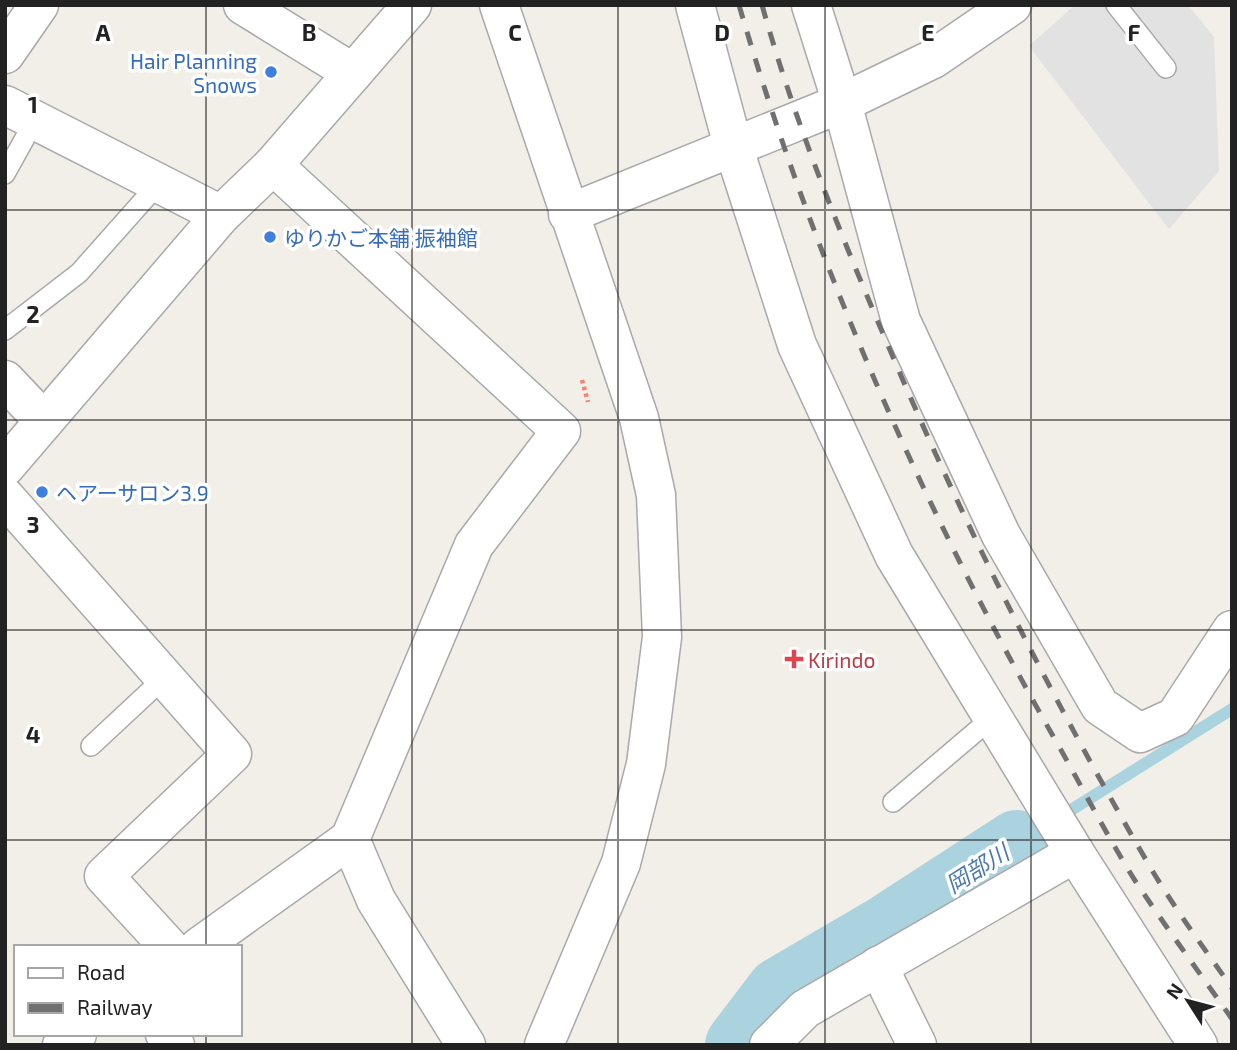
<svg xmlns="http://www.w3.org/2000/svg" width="1237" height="1050" viewBox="0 0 1237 1050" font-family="'Exo 2','Noto Sans JP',sans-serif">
	<rect width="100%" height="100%" fill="#f2efe9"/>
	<path fill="#e2e2e2" d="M 1075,5 L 1188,5 L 1214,37 L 1219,171 L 1169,229 L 1029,46 Z"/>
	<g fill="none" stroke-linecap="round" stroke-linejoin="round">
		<path stroke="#aad3df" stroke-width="12" d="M 1017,844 L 1232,709"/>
		<path stroke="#aad3df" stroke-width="68" d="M 739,1045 L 780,991 L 886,929 L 1017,844"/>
		<defs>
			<g id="service">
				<path d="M 1116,5 L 1166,68"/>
				<path d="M 5,174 L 35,120"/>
				<path d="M 5,330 L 79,273 L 159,183"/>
				<path d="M 91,746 L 164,678"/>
				<path d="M 893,802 L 993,717"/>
			</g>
			<g id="minor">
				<path d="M 243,5 L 353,73"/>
				<path d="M 695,5 L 733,146 L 797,345 L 894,555 L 1075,853 L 1198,1045"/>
				<path d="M 811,5 L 842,103 L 901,321 L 1001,535 L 1100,706 L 1140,733 L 1175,717 L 1232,630"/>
				<path d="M 5,54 L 39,5"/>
				<path d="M 5,105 L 221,215"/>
				<path d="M 273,165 L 561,431 L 474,545 L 350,839 L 376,900 L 466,1045"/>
				<path d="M 5,380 L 44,421"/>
				<path d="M 5,497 L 232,754 L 104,876 L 169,947"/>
				<path d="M 199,947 L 350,839"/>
				<path d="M 878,966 L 917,1045"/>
				<path d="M 165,1034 L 175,1045"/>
				<path d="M 62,1045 L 77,1034"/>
				<path d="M 769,1045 L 805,1009 L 1075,853"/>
			</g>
			<g id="tertiary">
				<path d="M 499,5 L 639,418 L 656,495 L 662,637 L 646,764 L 621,863 L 544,1045"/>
				<path d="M 568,214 L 842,103 L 933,59 L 1012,5"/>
				<path d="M 5,467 L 221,215 L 273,165 L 412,5"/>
			</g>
		</defs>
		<use href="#service" stroke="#a9a9a9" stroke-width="22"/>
		<use href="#minor" stroke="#a9a9a9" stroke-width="41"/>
		<use href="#tertiary" stroke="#a9a9a9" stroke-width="41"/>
		<path stroke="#fa8072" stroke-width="4.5" stroke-dasharray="3.5 3.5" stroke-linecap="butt" d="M 582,380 L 588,402"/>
		<use href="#service" stroke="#fff" stroke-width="19"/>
		<use href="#minor" stroke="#fff" stroke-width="38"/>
		<use href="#tertiary" stroke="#fff" stroke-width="38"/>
		<g stroke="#707070" stroke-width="5" stroke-dasharray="14 14" stroke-linecap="butt">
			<path d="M 739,5 C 815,266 926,515 1061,750 C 1085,793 1108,837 1134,879 C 1165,926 1199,972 1232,1019"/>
			<path d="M 762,5 C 795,123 842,238 890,350 C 965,527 1052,699 1149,865 C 1174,908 1204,948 1232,988"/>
		</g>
	</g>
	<path fill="none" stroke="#222" stroke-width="2" stroke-opacity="0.55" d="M 206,5 L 206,947M 412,5 L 412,1045M 618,5 L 618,1045M 825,5 L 825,1045M 1031,5 L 1031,1045M 5,210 L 1232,210M 5,420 L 1232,420M 5,630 L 1232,630M 5,840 L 1232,840M 206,1034 L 206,1045"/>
	<g fill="#3f7fe0" stroke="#fff" stroke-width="2.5">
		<circle cx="271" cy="72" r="7"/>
		<circle cx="270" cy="237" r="7"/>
		<circle cx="42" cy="492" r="7"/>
	</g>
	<path fill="#e0444e" stroke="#fff" stroke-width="2.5" d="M790.5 648.5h7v7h7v7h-7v7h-7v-7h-7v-7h7z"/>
	<g text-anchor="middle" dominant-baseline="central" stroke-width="7" stroke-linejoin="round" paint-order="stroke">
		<g font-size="21" fill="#366cbe" stroke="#fff" text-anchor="start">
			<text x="257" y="60" text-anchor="end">Hair Planning<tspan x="257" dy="24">Snows</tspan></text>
			<text x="284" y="237">ゆりかご本舗 振袖館</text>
			<text x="56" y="492">ヘアーサロン3.9</text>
		</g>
		<g font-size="21" fill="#be3a42" stroke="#fff" text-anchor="start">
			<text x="808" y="659">Kirindo</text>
		</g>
		<g font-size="23" font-style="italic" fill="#4a7aab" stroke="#fff">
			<text transform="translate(977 868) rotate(-32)">岡部川</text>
		</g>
	</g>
	<g font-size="23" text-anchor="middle" font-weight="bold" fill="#222" stroke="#fff" stroke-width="7" stroke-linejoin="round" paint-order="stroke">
		<text x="103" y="41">A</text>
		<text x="309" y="41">B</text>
		<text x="515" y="41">C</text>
		<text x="722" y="41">D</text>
		<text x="928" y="41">E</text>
		<text x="1134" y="41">F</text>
		<text x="33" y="113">1</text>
		<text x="33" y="323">2</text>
		<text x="33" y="533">3</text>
		<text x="33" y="743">4</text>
	</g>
	<rect width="1237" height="1050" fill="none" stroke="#222222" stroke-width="14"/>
	<rect x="14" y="945" width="228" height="91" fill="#ffffff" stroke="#a7a7a7" stroke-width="2"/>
	<rect x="28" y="968" width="35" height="10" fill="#ffffff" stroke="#a7a7a7" stroke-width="2"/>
	<text x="77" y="980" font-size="21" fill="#222222">Road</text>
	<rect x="28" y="1003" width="35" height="10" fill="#707070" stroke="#a7a7a7" stroke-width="2"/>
	<text x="77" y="1015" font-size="21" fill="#222222">Railway</text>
	<g transform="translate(1188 1001) rotate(306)" stroke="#ffffff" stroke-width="5" paint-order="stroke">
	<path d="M0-5L12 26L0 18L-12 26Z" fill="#222222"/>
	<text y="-10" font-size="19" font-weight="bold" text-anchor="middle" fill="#222222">N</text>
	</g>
</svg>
